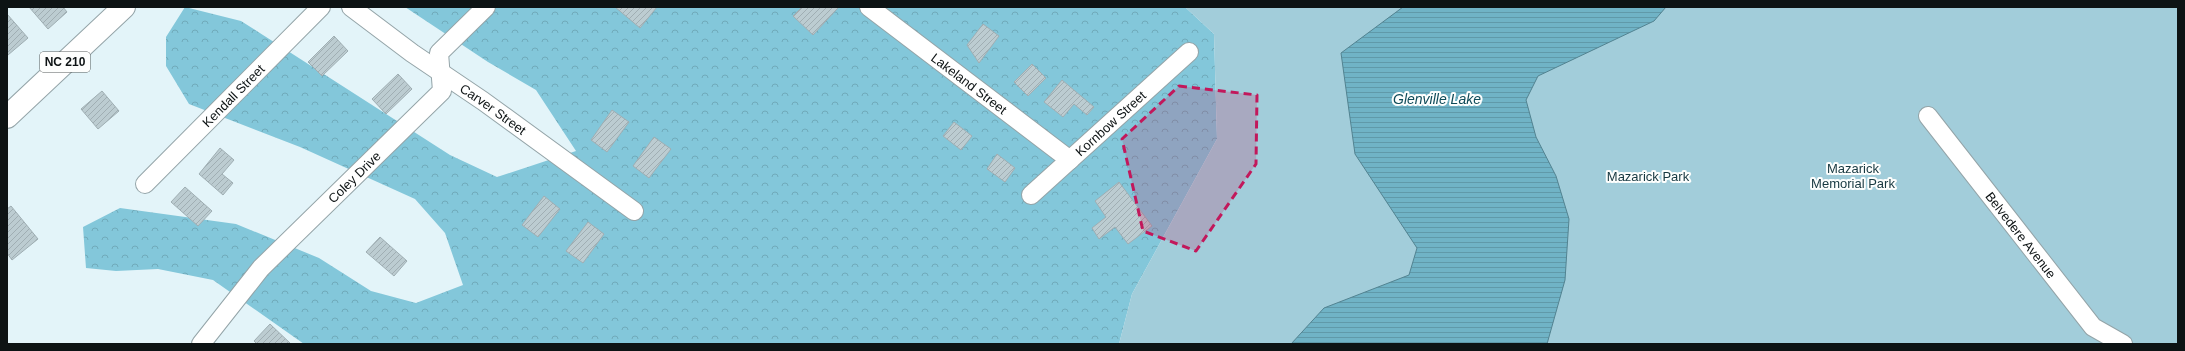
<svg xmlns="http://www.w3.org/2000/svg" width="2185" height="351" viewBox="0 0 2185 351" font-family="Arial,sans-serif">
	<defs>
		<pattern id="forest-crowns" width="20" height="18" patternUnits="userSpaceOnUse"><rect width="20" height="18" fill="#83c7da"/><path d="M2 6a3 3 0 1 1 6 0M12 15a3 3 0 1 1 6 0" fill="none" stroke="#70aaba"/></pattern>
		<pattern id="water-rules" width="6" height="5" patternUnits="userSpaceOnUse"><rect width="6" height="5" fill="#70b3c6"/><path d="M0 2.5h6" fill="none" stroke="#6099a9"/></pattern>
		<pattern id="building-hatch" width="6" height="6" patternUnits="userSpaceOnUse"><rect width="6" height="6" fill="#bcccd1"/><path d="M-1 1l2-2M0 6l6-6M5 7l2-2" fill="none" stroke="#a0aeb3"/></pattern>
	</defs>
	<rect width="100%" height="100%" fill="#e3f4f9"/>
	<path fill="url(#forest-crowns)" d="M 185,7 L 241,21 L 450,155 L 497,177 L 576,151 L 536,90 L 488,62 L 405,7 L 1185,7 L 1214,34 L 1217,139 L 1132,294 L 1119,344 L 304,344 L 213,280 L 158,269 L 116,271 L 86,268 L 83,227 L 120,208 L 236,224 L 319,258 L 371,291 L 416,303 L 463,285 L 445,233 L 415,199 L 300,147 L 189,104 L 166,66 L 166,37 Z"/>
	<path fill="#a2cdda" d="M 1185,7 L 2178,7 L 2178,344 L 1119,344 L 1132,294 L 1217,139 L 1214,34 Z"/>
	<path fill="url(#water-rules)" stroke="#528391" d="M 1403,7 L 1666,7 L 1654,21 L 1538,76 L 1526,100 L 1536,137 L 1556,176 L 1569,219 L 1565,280 L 1547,344 L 1291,344 L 1324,308 L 1409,275 L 1417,248 L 1355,154 L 1341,53 Z"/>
	<g fill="url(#building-hatch)" stroke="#9faeb3">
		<path d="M 29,7 L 63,7 L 67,12 L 48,29 Z"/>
		<path d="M 615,7 L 657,7 L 640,28 Z"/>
		<path d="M 802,7 L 837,7 L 838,8 L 813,35 L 793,16 Z"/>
		<path d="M 7,14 L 28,38 L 8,55 L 7,54 Z"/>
		<path d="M 983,24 L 999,36 L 979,63 L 967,45 Z"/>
		<path d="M 334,36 L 348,51 L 322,76 L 308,62 Z"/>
		<path d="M 1032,64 L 1046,78 L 1028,96 L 1014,82 Z"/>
		<path d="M 398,74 L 412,89 L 386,114 L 372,99 Z"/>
		<path d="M 1062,80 L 1094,107 L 1087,115 L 1074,104 L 1063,117 L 1044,102 Z"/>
		<path d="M 102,91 L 119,111 L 98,129 L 81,109 Z"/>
		<path d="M 612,110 L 629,122 L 607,152 L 591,140 Z"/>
		<path d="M 954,122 L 972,136 L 961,150 L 943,136 Z"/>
		<path d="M 654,137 L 671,149 L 649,178 L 633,166 Z"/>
		<path d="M 220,148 L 234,160 L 222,174 L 233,183 L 223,195 L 199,174 Z"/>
		<path d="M 997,154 L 1015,168 L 1005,182 L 987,169 Z"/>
		<path d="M 1119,182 L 1152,226 L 1128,244 L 1115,227 L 1099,239 L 1092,228 L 1106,217 L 1095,201 Z"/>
		<path d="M 185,187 L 212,211 L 198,226 L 171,202 Z"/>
		<path d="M 544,196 L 560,209 L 538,237 L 522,225 Z"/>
		<path d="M 11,206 L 38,239 L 12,260 L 7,253 L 7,209 Z"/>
		<path d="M 588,222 L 604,234 L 583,263 L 566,251 Z"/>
		<path d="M 380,237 L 407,261 L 394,276 L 366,252 Z"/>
		<path d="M 270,324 L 291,344 L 257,344 L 254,341 Z"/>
	</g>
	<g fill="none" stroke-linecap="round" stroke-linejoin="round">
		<defs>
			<g id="street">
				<path id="s1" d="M 351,7 L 412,53 L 483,101 L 634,211"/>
				<path id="s2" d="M 869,7 L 1070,160"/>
				<path id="s3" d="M 1928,116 L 2093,327 L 2123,344"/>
				<path id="s4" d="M 145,184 L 321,7"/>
				<path id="s5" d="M 1031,195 L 1189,52"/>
				<path id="s6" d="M 201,344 L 261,268 L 442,91 L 439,53 L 486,7"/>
			</g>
			<path id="primary" d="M 7,117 L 124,7"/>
		</defs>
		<use href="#street" stroke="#94a4a8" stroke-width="20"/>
		<use href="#primary" stroke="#94a4a8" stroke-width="24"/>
		<use href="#street" stroke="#fff" stroke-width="18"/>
		<use href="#primary" stroke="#fff" stroke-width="22"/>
	</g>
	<path fill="#c2185b" fill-opacity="0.2" stroke="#c2185b" stroke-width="3" stroke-dasharray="8 5" stroke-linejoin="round" d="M 1179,86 L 1257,95 L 1256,164 L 1196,251 L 1143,231 L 1122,139 Z"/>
	<g text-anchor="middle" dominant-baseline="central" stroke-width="4" stroke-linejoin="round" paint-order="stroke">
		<rect fill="#fdfefd" stroke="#555a5a" stroke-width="1" x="40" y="52" width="50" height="20" rx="3"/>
		<g font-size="12" font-weight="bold" fill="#0d1314">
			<text x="65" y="62">NC 210</text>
		</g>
		<g font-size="13" fill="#0d1314" stroke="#fdfefd">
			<text stroke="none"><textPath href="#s2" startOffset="126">Lakeland Street</textPath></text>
			<text stroke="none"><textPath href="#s4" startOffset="125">Kendall Street</textPath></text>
			<text stroke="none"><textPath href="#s1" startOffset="175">Carver Street</textPath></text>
			<text stroke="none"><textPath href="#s5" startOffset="107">Kornbow Street</textPath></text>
			<text stroke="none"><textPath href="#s6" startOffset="227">Coley Drive</textPath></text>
			<text stroke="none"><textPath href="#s3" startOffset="151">Belvedere Avenue</textPath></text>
		</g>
		<g font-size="13" fill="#173840" stroke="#fdfefd">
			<text x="1853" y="168">Mazarick<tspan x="1853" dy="15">Memorial Park</tspan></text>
			<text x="1648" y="176">Mazarick Park</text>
		</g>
		<g font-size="14" font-style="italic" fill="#0f4b59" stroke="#fdfefd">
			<text x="1437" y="99">Glenville Lake</text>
		</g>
	</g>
	<rect width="2185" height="351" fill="none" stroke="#0d1314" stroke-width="16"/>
</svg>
